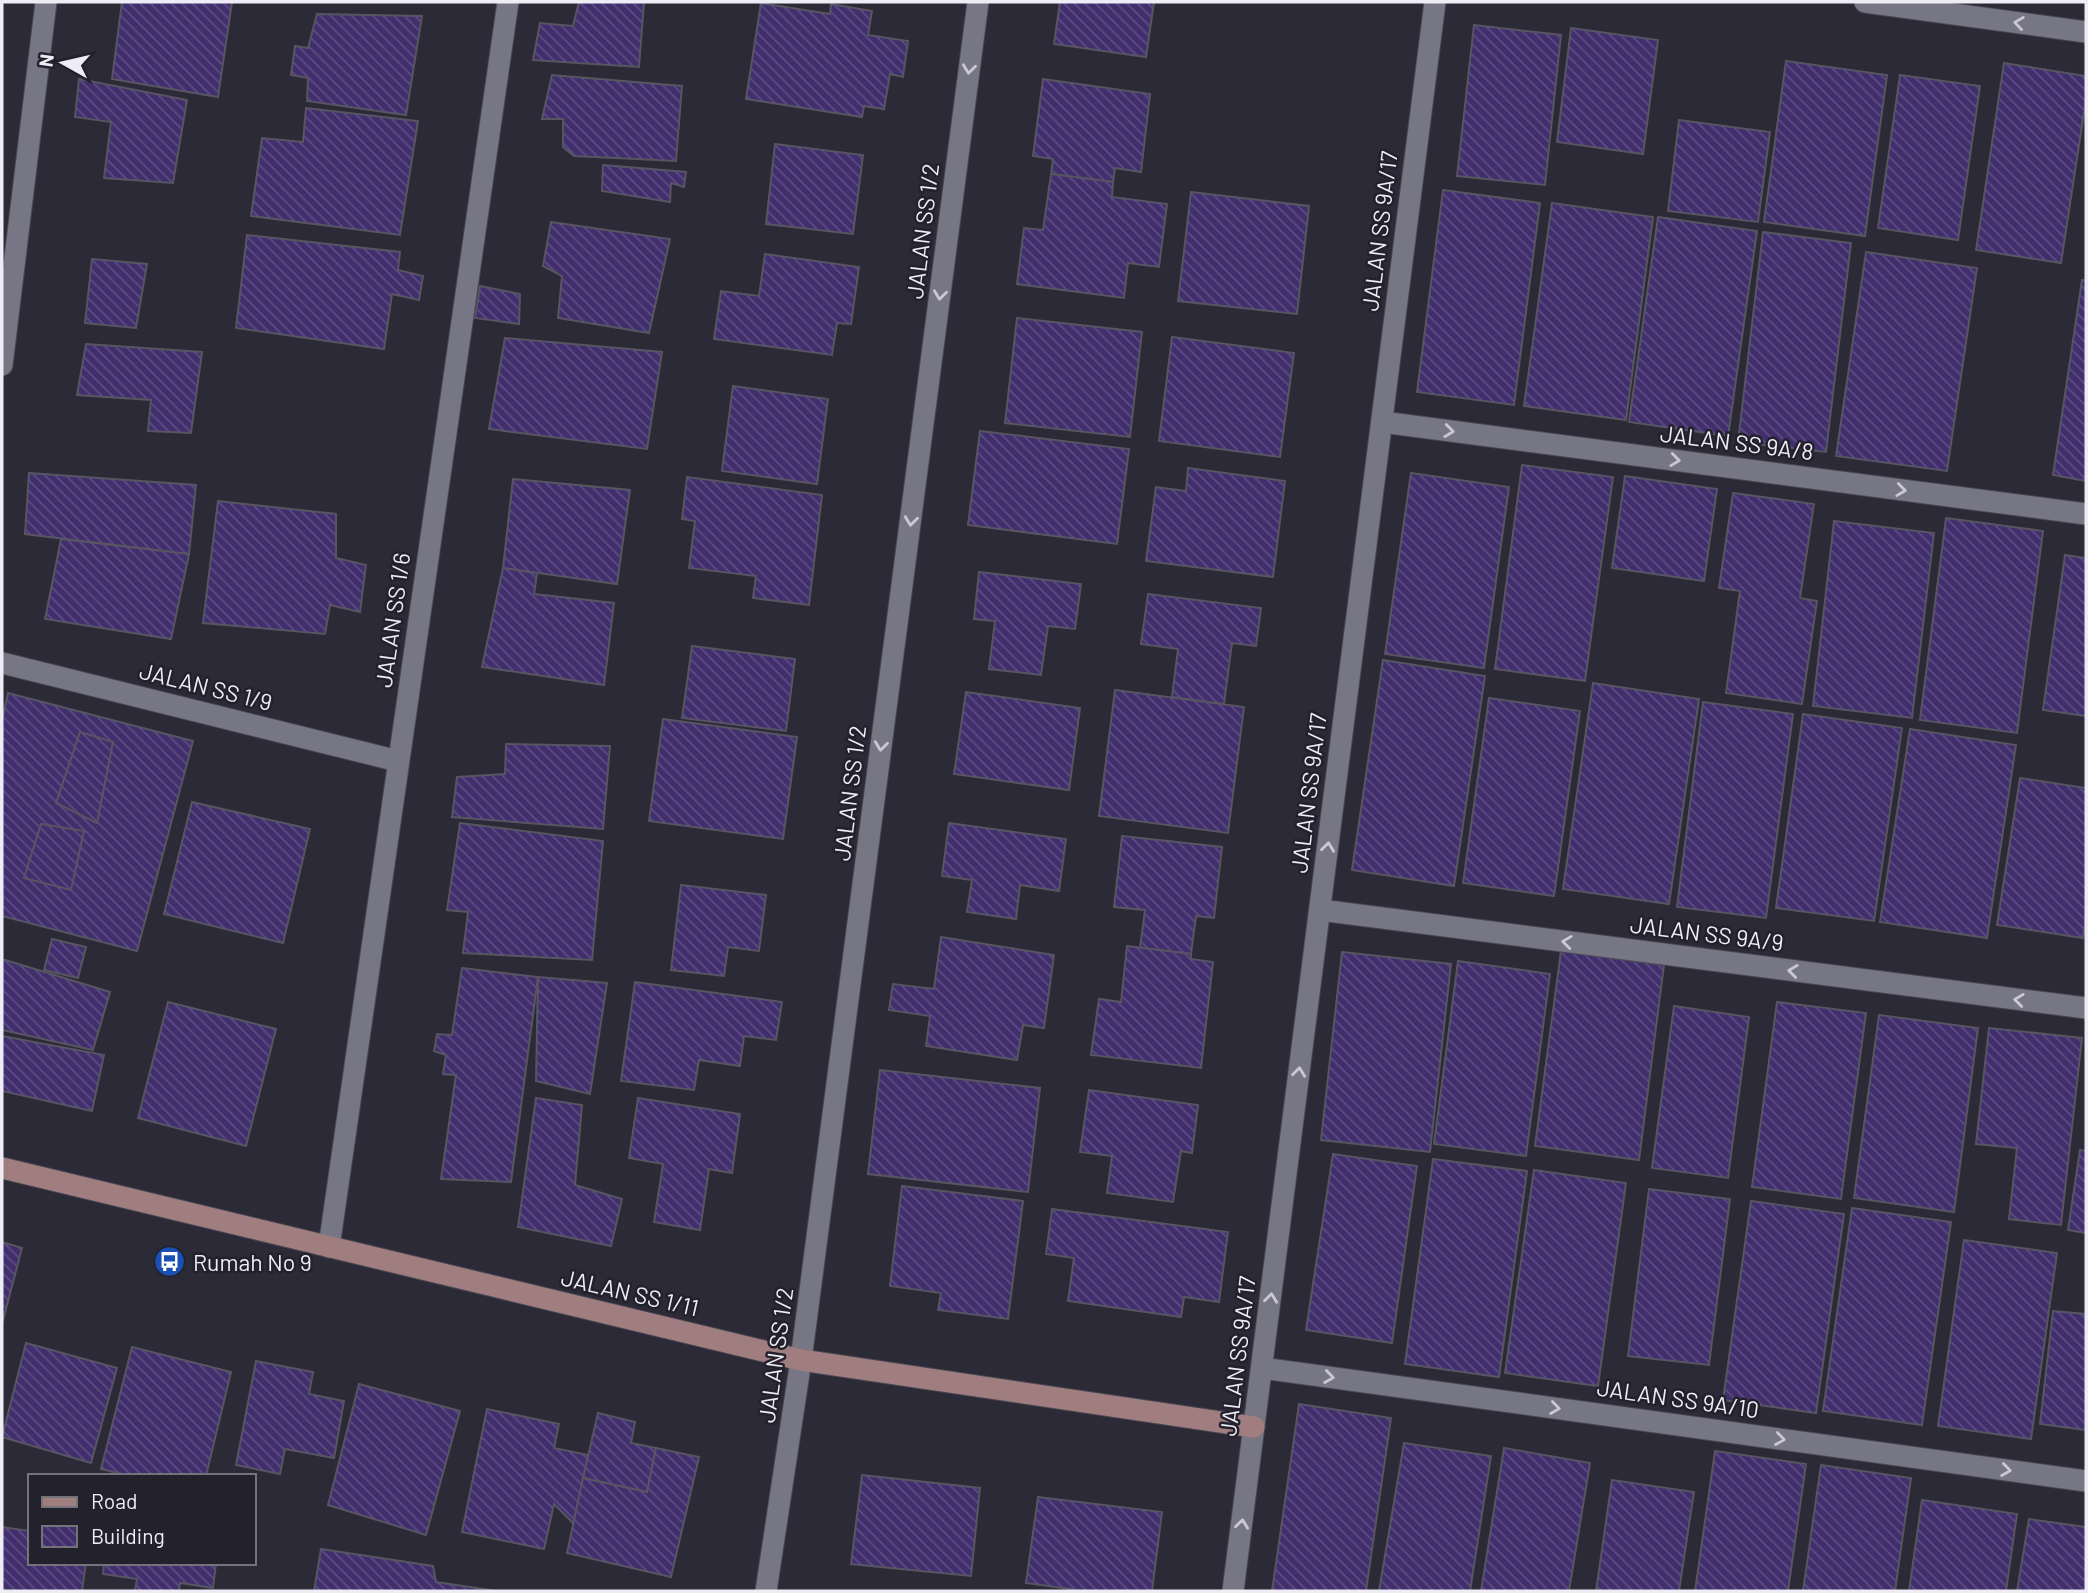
<svg xmlns="http://www.w3.org/2000/svg" width="2088" height="1593" viewBox="0 0 2088 1593" font-family="Barlow,sans-serif">
	<defs>
		<pattern id="building-back-hatch" width="6" height="6" patternUnits="userSpaceOnUse" patternTransform="scale(1.75)"><rect width="6" height="6" fill="#412f6d"/><path d="M-1 5l2 2M0 0l6 6M5-1l2 2" fill="none" stroke="#5d4d82"/></pattern>
	</defs>
	<rect width="100%" height="100%" fill="#2c2a36"/>
	<g fill="url(#building-back-hatch)" stroke="#575562" stroke-width="2">
		<path d="M 122,2 L 232,2 L 218,97 L 112,79 Z"/>
		<path d="M 579,2 L 644,2 L 639,67 L 533,60 L 540,23 L 573,26 Z"/>
		<path d="M 1060,2 L 1154,2 L 1146,57 L 1054,44 Z"/>
		<path d="M 761,3 L 830,14 L 831,4 L 872,11 L 868,35 L 908,41 L 903,77 L 890,74 L 884,109 L 864,106 L 862,117 L 746,99 Z"/>
		<path d="M 317,14 L 422,16 L 406,115 L 307,101 L 308,78 L 291,75 L 295,46 L 308,48 Z"/>
		<path d="M 1474,25 L 1561,35 L 1545,185 L 1457,176 Z"/>
		<path d="M 1571,28 L 1658,40 L 1643,154 L 1557,142 Z"/>
		<path d="M 1786,61 L 1887,75 L 1865,236 L 1764,222 Z"/>
		<path d="M 2004,63 L 2086,76 L 2086,99 L 2061,263 L 1976,250 Z"/>
		<path d="M 552,75 L 682,86 L 676,161 L 574,156 L 563,147 L 563,119 L 542,119 Z"/>
		<path d="M 1900,75 L 1980,86 L 1958,240 L 1878,228 Z"/>
		<path d="M 79,79 L 187,100 L 173,183 L 104,178 L 111,122 L 75,117 Z"/>
		<path d="M 1043,79 L 1150,94 L 1141,172 L 1115,168 L 1113,182 L 1051,174 L 1053,159 L 1033,156 Z"/>
		<path d="M 306,108 L 418,121 L 400,235 L 251,216 L 262,138 L 303,142 Z"/>
		<path d="M 1679,120 L 1770,132 L 1758,222 L 1668,211 Z"/>
		<path d="M 775,144 L 863,155 L 853,234 L 766,224 Z"/>
		<path d="M 603,165 L 686,172 L 684,187 L 671,183 L 670,202 L 602,191 Z"/>
		<path d="M 1051,174 L 1113,182 L 1112,197 L 1167,204 L 1159,267 L 1128,263 L 1124,298 L 1017,284 L 1024,228 L 1043,230 Z"/>
		<path d="M 1443,190 L 1540,203 L 1514,405 L 1417,392 Z"/>
		<path d="M 1191,192 L 1309,206 L 1297,314 L 1178,301 Z"/>
		<path d="M 1552,203 L 1653,217 L 1626,420 L 1524,406 Z"/>
		<path d="M 1658,217 L 1757,231 L 1728,436 L 1629,422 Z"/>
		<path d="M 551,222 L 670,239 L 649,333 L 558,318 L 562,276 L 543,266 Z"/>
		<path d="M 1763,232 L 1851,243 L 1826,452 L 1738,442 Z"/>
		<path d="M 247,235 L 400,252 L 398,270 L 423,276 L 419,300 L 392,294 L 384,349 L 236,328 Z"/>
		<path d="M 1866,252 L 1977,268 L 1947,471 L 1836,456 Z"/>
		<path d="M 765,254 L 859,267 L 851,324 L 837,323 L 832,355 L 714,339 L 721,291 L 759,296 Z"/>
		<path d="M 92,259 L 147,264 L 136,328 L 85,323 Z"/>
		<path d="M 2082,280 L 2086,281 L 2086,481 L 2053,475 Z"/>
		<path d="M 480,286 L 520,294 L 519,324 L 475,318 Z"/>
		<path d="M 1017,318 L 1142,332 L 1130,437 L 1005,423 Z"/>
		<path d="M 1172,337 L 1294,353 L 1280,457 L 1159,441 Z"/>
		<path d="M 505,338 L 662,352 L 647,449 L 489,429 Z"/>
		<path d="M 86,344 L 202,352 L 191,433 L 148,431 L 151,400 L 77,395 Z"/>
		<path d="M 733,386 L 828,399 L 817,484 L 722,471 Z"/>
		<path d="M 980,431 L 1129,449 L 1117,544 L 968,525 Z"/>
		<path d="M 1522,465 L 1613,477 L 1585,681 L 1495,669 Z"/>
		<path d="M 1188,468 L 1285,481 L 1273,577 L 1146,561 L 1156,487 L 1186,491 Z"/>
		<path d="M 29,473 L 196,485 L 189,554 L 25,534 Z"/>
		<path d="M 1411,473 L 1509,487 L 1484,668 L 1385,654 Z"/>
		<path d="M 1625,476 L 1717,489 L 1704,581 L 1612,568 Z"/>
		<path d="M 687,477 L 822,495 L 809,605 L 753,598 L 756,576 L 689,568 L 695,521 L 682,519 Z"/>
		<path d="M 513,479 L 630,490 L 617,584 L 503,568 Z"/>
		<path d="M 1733,493 L 1814,504 L 1800,598 L 1817,601 L 1802,704 L 1726,693 L 1740,591 L 1719,588 Z"/>
		<path d="M 218,501 L 336,514 L 336,558 L 366,565 L 360,612 L 330,605 L 325,634 L 203,623 Z"/>
		<path d="M 1946,518 L 2043,531 L 2017,733 L 1920,720 Z"/>
		<path d="M 1834,521 L 1934,533 L 1912,718 L 1813,706 Z"/>
		<path d="M 61,539 L 189,554 L 171,639 L 45,619 Z"/>
		<path d="M 2065,555 L 2086,558 L 2086,716 L 2043,710 Z"/>
		<path d="M 503,568 L 537,573 L 534,594 L 614,603 L 604,685 L 482,667 Z"/>
		<path d="M 979,572 L 1081,584 L 1075,629 L 1048,626 L 1041,675 L 989,669 L 995,621 L 974,619 Z"/>
		<path d="M 1148,594 L 1261,608 L 1256,646 L 1232,643 L 1224,704 L 1172,697 L 1178,649 L 1141,644 Z"/>
		<path d="M 692,646 L 795,659 L 786,731 L 682,718 Z"/>
		<path d="M 1383,660 L 1485,676 L 1454,886 L 1352,870 Z"/>
		<path d="M 1593,683 L 1699,699 L 1669,904 L 1563,889 Z"/>
		<path d="M 1115,690 L 1244,707 L 1228,833 L 1099,816 Z"/>
		<path d="M 966,692 L 1080,708 L 1069,790 L 954,774 Z"/>
		<path d="M 8,693 L 193,741 L 137,951 L 2,916 L 2,720 Z"/>
		<path d="M 1489,698 L 1580,711 L 1554,896 L 1463,883 Z"/>
		<path d="M 1703,702 L 1793,714 L 1766,918 L 1677,907 Z"/>
		<path d="M 1803,714 L 1902,728 L 1874,921 L 1776,908 Z"/>
		<path d="M 663,719 L 797,737 L 783,839 L 649,821 Z"/>
		<path d="M 1910,729 L 2016,745 L 1987,938 L 1880,922 Z"/>
		<path d="M 80,732 L 113,742 L 97,823 L 56,803 Z"/>
		<path d="M 506,744 L 610,746 L 603,829 L 452,817 L 457,777 L 505,774 Z"/>
		<path d="M 2020,778 L 2086,788 L 2086,914 L 2083,938 L 1997,925 Z"/>
		<path d="M 192,802 L 310,829 L 283,943 L 164,914 Z"/>
		<path d="M 460,823 L 603,841 L 592,960 L 463,953 L 468,912 L 447,910 Z"/>
		<path d="M 949,823 L 1066,839 L 1059,891 L 1020,885 L 1016,919 L 967,912 L 972,880 L 942,876 Z"/>
		<path d="M 41,824 L 84,831 L 71,890 L 24,878 Z"/>
		<path d="M 1122,836 L 1222,847 L 1214,918 L 1196,916 L 1191,954 L 1140,948 L 1145,910 L 1114,907 Z"/>
		<path d="M 681,885 L 766,895 L 759,951 L 728,947 L 724,976 L 671,970 Z"/>
		<path d="M 941,937 L 1054,955 L 1044,1028 L 1023,1025 L 1017,1060 L 926,1046 L 930,1016 L 889,1010 L 893,984 L 934,989 Z"/>
		<path d="M 52,939 L 86,947 L 78,978 L 44,970 Z"/>
		<path d="M 1127,946 L 1191,954 L 1191,959 L 1213,962 L 1201,1068 L 1091,1055 L 1099,999 L 1121,1002 Z"/>
		<path d="M 1561,951 L 1664,965 L 1639,1160 L 1535,1146 Z"/>
		<path d="M 1342,952 L 1451,964 L 1430,1152 L 1321,1140 Z"/>
		<path d="M 2,959 L 110,992 L 93,1050 L 2,1030 Z"/>
		<path d="M 1458,961 L 1550,974 L 1526,1156 L 1434,1144 Z"/>
		<path d="M 462,968 L 538,977 L 511,1182 L 441,1179 L 456,1075 L 443,1074 L 446,1055 L 434,1051 L 437,1034 L 452,1035 Z"/>
		<path d="M 538,977 L 607,983 L 590,1094 L 536,1081 Z"/>
		<path d="M 635,982 L 782,1002 L 776,1040 L 744,1036 L 740,1066 L 699,1060 L 694,1090 L 621,1081 Z"/>
		<path d="M 168,1002 L 276,1029 L 246,1146 L 138,1118 Z"/>
		<path d="M 1777,1002 L 1866,1013 L 1841,1199 L 1752,1187 Z"/>
		<path d="M 1674,1006 L 1749,1017 L 1728,1178 L 1652,1168 Z"/>
		<path d="M 1879,1015 L 1978,1028 L 1954,1212 L 1854,1198 Z"/>
		<path d="M 1989,1028 L 2082,1038 L 2061,1225 L 2009,1219 L 2017,1148 L 1976,1144 Z"/>
		<path d="M 2,1036 L 104,1055 L 92,1111 L 2,1091 Z"/>
		<path d="M 880,1070 L 1040,1088 L 1028,1192 L 868,1174 Z"/>
		<path d="M 1089,1090 L 1198,1105 L 1192,1153 L 1181,1151 L 1173,1202 L 1107,1193 L 1112,1156 L 1080,1152 Z"/>
		<path d="M 536,1098 L 582,1105 L 575,1185 L 622,1199 L 611,1246 L 518,1227 Z"/>
		<path d="M 638,1098 L 740,1114 L 732,1173 L 709,1169 L 700,1230 L 654,1222 L 663,1164 L 629,1158 Z"/>
		<path d="M 2080,1150 L 2086,1151 L 2086,1233 L 2068,1230 Z"/>
		<path d="M 1333,1154 L 1417,1166 L 1392,1343 L 1306,1330 Z"/>
		<path d="M 1433,1159 L 1527,1171 L 1499,1377 L 1405,1364 Z"/>
		<path d="M 1534,1170 L 1626,1183 L 1598,1386 L 1505,1373 Z"/>
		<path d="M 902,1186 L 1023,1201 L 1008,1319 L 938,1310 L 941,1293 L 890,1286 Z"/>
		<path d="M 1649,1189 L 1730,1199 L 1709,1365 L 1628,1356 Z"/>
		<path d="M 1751,1201 L 1844,1214 L 1816,1413 L 1723,1400 Z"/>
		<path d="M 1852,1208 L 1951,1222 L 1922,1425 L 1823,1411 Z"/>
		<path d="M 1052,1209 L 1228,1232 L 1219,1302 L 1184,1297 L 1181,1317 L 1068,1301 L 1074,1258 L 1046,1254 Z"/>
		<path d="M 1964,1240 L 2057,1253 L 2031,1439 L 1938,1426 Z"/>
		<path d="M 2,1242 L 22,1248 L 2,1324 Z"/>
		<path d="M 2053,1311 L 2086,1314 L 2086,1430 L 2040,1424 Z"/>
		<path d="M 26,1343 L 117,1368 L 91,1463 L 2,1437 Z"/>
		<path d="M 132,1347 L 231,1372 L 206,1476 L 130,1476 L 101,1469 Z"/>
		<path d="M 256,1361 L 313,1372 L 309,1394 L 344,1401 L 334,1458 L 285,1449 L 280,1474 L 236,1465 Z"/>
		<path d="M 359,1384 L 460,1411 L 426,1535 L 328,1505 Z"/>
		<path d="M 1299,1404 L 1391,1418 L 1366,1591 L 1272,1591 Z"/>
		<path d="M 487,1409 L 559,1424 L 554,1448 L 588,1455 L 574,1524 L 554,1504 L 544,1549 L 462,1532 Z"/>
		<path d="M 598,1413 L 635,1422 L 631,1443 L 656,1448 L 647,1492 L 583,1478 Z"/>
		<path d="M 1404,1443 L 1491,1456 L 1470,1591 L 1379,1591 Z"/>
		<path d="M 656,1448 L 699,1457 L 671,1577 L 567,1553 L 583,1478 L 647,1492 Z"/>
		<path d="M 1504,1448 L 1590,1463 L 1569,1591 L 1481,1591 Z"/>
		<path d="M 1715,1451 L 1806,1464 L 1788,1591 L 1695,1591 Z"/>
		<path d="M 1821,1465 L 1911,1478 L 1895,1591 L 1803,1591 Z"/>
		<path d="M 862,1475 L 980,1488 L 971,1576 L 851,1564 Z"/>
		<path d="M 1612,1480 L 1694,1492 L 1679,1591 L 1596,1591 Z"/>
		<path d="M 1038,1497 L 1162,1512 L 1152,1591 L 1084,1591 L 1026,1583 Z"/>
		<path d="M 1922,1500 L 2017,1514 L 2006,1591 L 1909,1591 Z"/>
		<path d="M 2029,1519 L 2086,1527 L 2086,1591 L 2017,1591 Z"/>
		<path d="M 2,1527 L 30,1531 L 30,1563 L 86,1563 L 82,1591 L 2,1591 Z"/>
		<path d="M 321,1549 L 433,1566 L 436,1582 L 497,1591 L 314,1591 Z"/>
		<path d="M 104,1563 L 216,1563 L 213,1588 L 180,1583 L 179,1591 L 135,1591 L 137,1579 L 103,1574 Z"/>
	</g>
	<g fill="none" stroke-linecap="round" stroke-linejoin="round">
		<defs>
			<g id="street">
				<path d="M 1865,2 L 2086,32"/>
				<path d="M 2,365 L 46,2"/>
				<path d="M 1382,422 L 2086,514"/>
				<path d="M 2,663 L 398,761"/>
				<path d="M 1320,910 L 2086,1008"/>
				<path d="M 329,1247 L 508,2"/>
				<path d="M 1262,1368 L 2086,1481"/>
				<path d="M 766,1591 L 801,1360 L 978,2"/>
				<path d="M 1233,1591 L 1435,2"/>
			</g>
			<path id="secondary" d="M 2,1168 L 801,1360 L 1254,1427"/>
		</defs>
		<use href="#street" stroke="#484752" stroke-width="23"/>
		<use href="#secondary" stroke="#484752" stroke-width="23"/>
		<use href="#street" stroke="#777684" stroke-width="21"/>
		<use href="#secondary" stroke="#a07d7f" stroke-width="21"/>
	</g>
	<defs><path id="oneway-chevron" d="M-2-3.5L2.5 0L-2 3.5" fill="none" stroke-width="1.6" stroke-linecap="round" stroke-linejoin="round" transform="scale(1.75)"/></defs>
	<g stroke="#cac9d3">
		<use href="#oneway-chevron" transform="translate(2019 23) rotate(-172)"/>
		<use href="#oneway-chevron" transform="translate(969 69) rotate(97)"/>
		<use href="#oneway-chevron" transform="translate(940 295) rotate(97)"/>
		<use href="#oneway-chevron" transform="translate(1449 431) rotate(7)"/>
		<use href="#oneway-chevron" transform="translate(1675 460) rotate(7)"/>
		<use href="#oneway-chevron" transform="translate(1901 490) rotate(7)"/>
		<use href="#oneway-chevron" transform="translate(911 521) rotate(97)"/>
		<use href="#oneway-chevron" transform="translate(881 746) rotate(97)"/>
		<use href="#oneway-chevron" transform="translate(1328 847) rotate(-83)"/>
		<use href="#oneway-chevron" transform="translate(1567 942) rotate(-173)"/>
		<use href="#oneway-chevron" transform="translate(1793 971) rotate(-173)"/>
		<use href="#oneway-chevron" transform="translate(2019 1000) rotate(-173)"/>
		<use href="#oneway-chevron" transform="translate(1299 1072) rotate(-83)"/>
		<use href="#oneway-chevron" transform="translate(1271 1298) rotate(-83)"/>
		<use href="#oneway-chevron" transform="translate(1329 1377) rotate(8)"/>
		<use href="#oneway-chevron" transform="translate(1555 1408) rotate(8)"/>
		<use href="#oneway-chevron" transform="translate(1780 1439) rotate(8)"/>
		<use href="#oneway-chevron" transform="translate(2006 1470) rotate(8)"/>
		<use href="#oneway-chevron" transform="translate(1242 1524) rotate(-83)"/>
	</g>
	<defs>
		<symbol id="bus-disc" viewBox="-11 -11 22 22"><circle r="9.5" fill="#1a4fb4" stroke="#22212c"/><path d="M-5-6H5V4H4V6H2V4H-2V6H-4V4H-5ZM-3.5-4V0h7V-4ZM-3.5 1.2v1.5H-2V1.2ZM2 1.2v1.5H3.5V1.2Z" fill="#fff"/></symbol>
	</defs>
	<g fill-rule="evenodd">
		<use href="#bus-disc" x="152" y="1244" width="35" height="35"/>
	</g>
	<g text-anchor="middle" dominant-baseline="central" stroke-width="5" stroke-linejoin="round" paint-order="stroke">
		<g font-size="23" fill="#eeedf5" stroke="#22212c">
			<text transform="translate(922 231) rotate(-83)">JALAN SS 1/2</text>
			<text transform="translate(1379 231) rotate(-83)">JALAN SS 9A/17</text>
			<text transform="translate(1737 442) rotate(7)">JALAN SS 9A/8</text>
			<text transform="translate(392 620) rotate(-82)">JALAN SS 1/6</text>
			<text transform="translate(206 686) rotate(14)">JALAN SS 1/9</text>
			<text transform="translate(849 793) rotate(-83)">JALAN SS 1/2</text>
			<text transform="translate(1308 793) rotate(-83)">JALAN SS 9A/17</text>
			<text transform="translate(1707 933) rotate(7)">JALAN SS 9A/9</text>
			<text transform="translate(630 1292) rotate(13)">JALAN SS 1/11</text>
			<text transform="translate(775 1355) rotate(-82)">JALAN SS 1/2</text>
			<text transform="translate(1237 1356) rotate(-83)">JALAN SS 9A/17</text>
			<text transform="translate(1678 1398) rotate(8)">JALAN SS 9A/10</text>
		</g>
		<g font-size="23" fill="#eeedf5" stroke="#22212c" text-anchor="start">
			<text x="193" y="1262">Rumah No 9</text>
		</g>
	</g>
	<rect width="2088" height="1593" fill="none" stroke="#eeedf5" stroke-width="7"/>
	<rect x="28" y="1474" width="228" height="91" fill="#22212c" stroke="#74737c" stroke-width="2"/>
	<rect x="42" y="1497" width="35" height="10" fill="#a07d7f" stroke="#74737c" stroke-width="2"/>
	<text x="91" y="1509" font-size="21" fill="#eeedf5">Road</text>
	<rect x="42" y="1526" width="35" height="21" fill="url(#building-back-hatch)" stroke="#74737c" stroke-width="2"/>
	<text x="91" y="1544" font-size="21" fill="#eeedf5">Building</text>
	<g transform="translate(63 63) rotate(278)" stroke="#22212c" stroke-width="5" paint-order="stroke">
	<path d="M0-5L12 26L0 18L-12 26Z" fill="#eeedf5"/>
	<text y="-10" font-size="19" font-weight="bold" text-anchor="middle" fill="#eeedf5">N</text>
	</g>
</svg>
